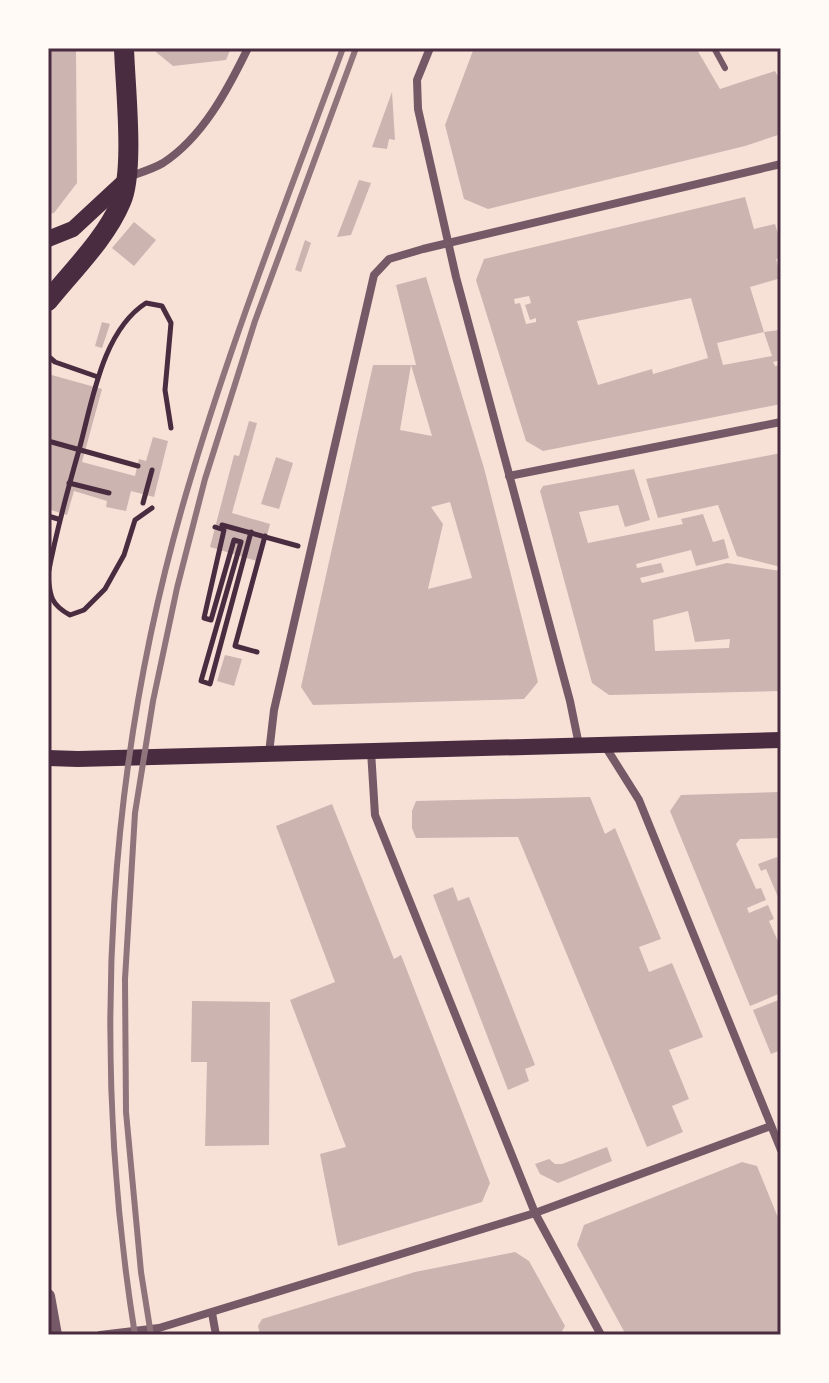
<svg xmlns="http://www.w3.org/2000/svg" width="829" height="1383" viewBox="0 0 829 1383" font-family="Merriweather,serif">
	<rect width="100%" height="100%" fill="#f7e1d7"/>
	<g fill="#ccb4b1" fill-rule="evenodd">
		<path d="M 48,48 L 76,48 L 77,183 L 54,213 L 48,214 Z"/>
		<path d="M 156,48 L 231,48 L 226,60 L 173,66 L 156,52 Z"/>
		<path d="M 474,48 L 696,48 L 720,89 L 775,71 L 781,82 L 781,134 L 745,146 L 488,209 L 464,199 L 445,125 Z"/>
		<path d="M 392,92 L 395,140 L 389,139 L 387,149 L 372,147 Z"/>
		<path d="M 359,180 L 371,183 L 351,235 L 337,237 Z"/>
		<path d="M 745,197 L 754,229 L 775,224 L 781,244 L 781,258 L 776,259 L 781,278 L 750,287 L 764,332 L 779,330 L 781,337 L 781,360 L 773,362 L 775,366 L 781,365 L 781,404 L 543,451 L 526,441 L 476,280 L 484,259 ZM 529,296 L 531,303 L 525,305 L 530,320 L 536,318 L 536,322 L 526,324 L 520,303 L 515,304 L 514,299 ZM 691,298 L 708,358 L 653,374 L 652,369 L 598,385 L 577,321 ZM 764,332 L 772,356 L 723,365 L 717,343 Z"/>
		<path d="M 134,222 L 156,240 L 134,266 L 112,248 Z"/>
		<path d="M 305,240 L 311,243 L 301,272 L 295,270 Z"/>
		<path d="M 426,277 L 484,468 L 538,682 L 524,699 L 313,705 L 301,687 L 373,365 L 411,365 L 400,430 L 432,436 L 411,365 L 416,365 L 396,285 ZM 450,502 L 472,578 L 428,589 L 443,524 L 431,507 Z"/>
		<path d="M 102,322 L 110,324 L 102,348 L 95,346 Z"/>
		<path d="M 48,374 L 102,389 L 82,462 L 135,476 L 139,459 L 146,461 L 153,437 L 168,441 L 154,497 L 131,491 L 126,511 L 106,507 L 107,501 L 74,491 L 67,515 L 48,509 Z"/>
		<path d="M 249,421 L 257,423 L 232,513 L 270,524 L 260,562 L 210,547 L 234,455 L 239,456 Z"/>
		<path d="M 781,453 L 781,567 L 737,556 L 718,505 L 658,518 L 646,479 Z"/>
		<path d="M 276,457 L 293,463 L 279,509 L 261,504 Z"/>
		<path d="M 634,469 L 650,520 L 625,527 L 618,505 L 579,512 L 588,543 L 683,524 L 681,519 L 703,514 L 713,542 L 724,539 L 729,558 L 696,566 L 691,550 L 636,564 L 637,568 L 661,563 L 664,572 L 640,578 L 642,583 L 727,563 L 781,571 L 781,691 L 609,695 L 592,683 L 540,491 L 543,486 ZM 688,611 L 695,642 L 730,639 L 729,648 L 655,651 L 653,620 Z"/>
		<path d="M 225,655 L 242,659 L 234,686 L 217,681 Z"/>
		<path d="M 781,792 L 781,838 L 740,839 L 736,844 L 756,889 L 761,888 L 766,900 L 747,908 L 749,913 L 768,905 L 774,919 L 769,921 L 781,948 L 781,993 L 750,1006 L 670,811 L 681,795 Z"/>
		<path d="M 590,797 L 605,834 L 615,828 L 661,939 L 639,947 L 649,972 L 672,963 L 703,1037 L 669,1050 L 689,1099 L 672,1106 L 683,1132 L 647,1147 L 518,837 L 416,838 L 412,828 L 412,811 L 416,801 Z"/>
		<path d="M 332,804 L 394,959 L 401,955 L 490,1183 L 482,1202 L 338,1246 L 320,1154 L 346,1147 L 290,1000 L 335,982 L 276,826 Z"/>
		<path d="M 777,857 L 781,866 L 781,904 L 766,869 L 761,871 L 758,864 Z"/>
		<path d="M 453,887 L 458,901 L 469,897 L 535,1065 L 525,1069 L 529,1081 L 508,1090 L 433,895 Z"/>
		<path d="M 781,999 L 781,1050 L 771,1054 L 753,1010 Z"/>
		<path d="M 192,1001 L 270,1002 L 269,1145 L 205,1146 L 207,1062 L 191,1062 Z"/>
		<path d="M 607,1147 L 612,1161 L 558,1183 L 540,1174 L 535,1164 L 549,1159 L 555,1164 L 562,1164 Z"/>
		<path d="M 742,1162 L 757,1166 L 781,1225 L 781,1335 L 626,1335 L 577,1245 L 584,1225 Z"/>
		<path d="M 515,1252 L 529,1261 L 565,1326 L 560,1335 L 260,1335 L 258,1326 L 262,1319 L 415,1272 Z"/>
	</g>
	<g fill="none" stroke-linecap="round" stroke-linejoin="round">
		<g stroke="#4a2c40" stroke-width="5">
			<path d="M 48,356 L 55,362 L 98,377"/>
			<path d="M 48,441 L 138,466"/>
			<path d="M 69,483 L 109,493"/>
			<path d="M 143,503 L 152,470"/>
			<path d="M 48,516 L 58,519"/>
			<path d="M 222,525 L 298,546"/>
			<path d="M 215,527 L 224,530 L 204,618 L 211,620 L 234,540 L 241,542 L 201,681 L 210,684 L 251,532"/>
			<path d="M 48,575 C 56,532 67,492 79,450 C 92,403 102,331 146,303 L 162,306 L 171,323 L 165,390 L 171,428"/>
			<path d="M 48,576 C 50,596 51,605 70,615 L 84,610 L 105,589 L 124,555 L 135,520 L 152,508"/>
			<path d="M 257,652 L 235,646 L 265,536"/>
		</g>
		<path stroke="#755966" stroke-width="6" d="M 714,48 L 725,68"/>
		<g stroke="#755966" stroke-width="8">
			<path d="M 430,48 L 417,80 L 418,109 L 456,277 L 570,701 L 579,745"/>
			<path d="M 128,177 C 139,173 153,169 163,163 C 203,137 228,89 248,48"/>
			<path d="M 509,476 L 781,422"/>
			<path d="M 605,746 L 639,800 L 781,1150"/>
			<path d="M 371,751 L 375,815 L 535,1213 L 601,1335"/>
			<path d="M 269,753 L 274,710 L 374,275 L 389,259 L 423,249 L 781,164"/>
			<path d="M 212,1313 L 216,1335"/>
			<path d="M 100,1335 L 159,1328 L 535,1213 L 771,1126"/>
		</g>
		<path stroke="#755966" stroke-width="14" d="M 48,1296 L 55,1335"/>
		<g stroke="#4a2c40" stroke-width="16">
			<path d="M 48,239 L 73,229 L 128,178"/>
			<path d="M 48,758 L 78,759 L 781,740"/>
		</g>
		<path stroke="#4a2c40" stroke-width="20" d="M 48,301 C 73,270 106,238 121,202 C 135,171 125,85 124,48"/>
		<g stroke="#8f747c" stroke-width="6">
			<path d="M 135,1335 C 89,1048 107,752 192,474 C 235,330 291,189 343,48"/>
			<path d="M 151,1335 L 141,1272 L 126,1112 L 125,979 L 135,813 L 153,701 L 177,588 L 205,479 L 255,321 L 356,48"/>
		</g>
	</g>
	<rect width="829" height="1383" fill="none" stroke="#fffaf5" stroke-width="100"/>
	<rect x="50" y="50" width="729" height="1283" fill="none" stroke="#4a2c40" stroke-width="3"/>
</svg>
